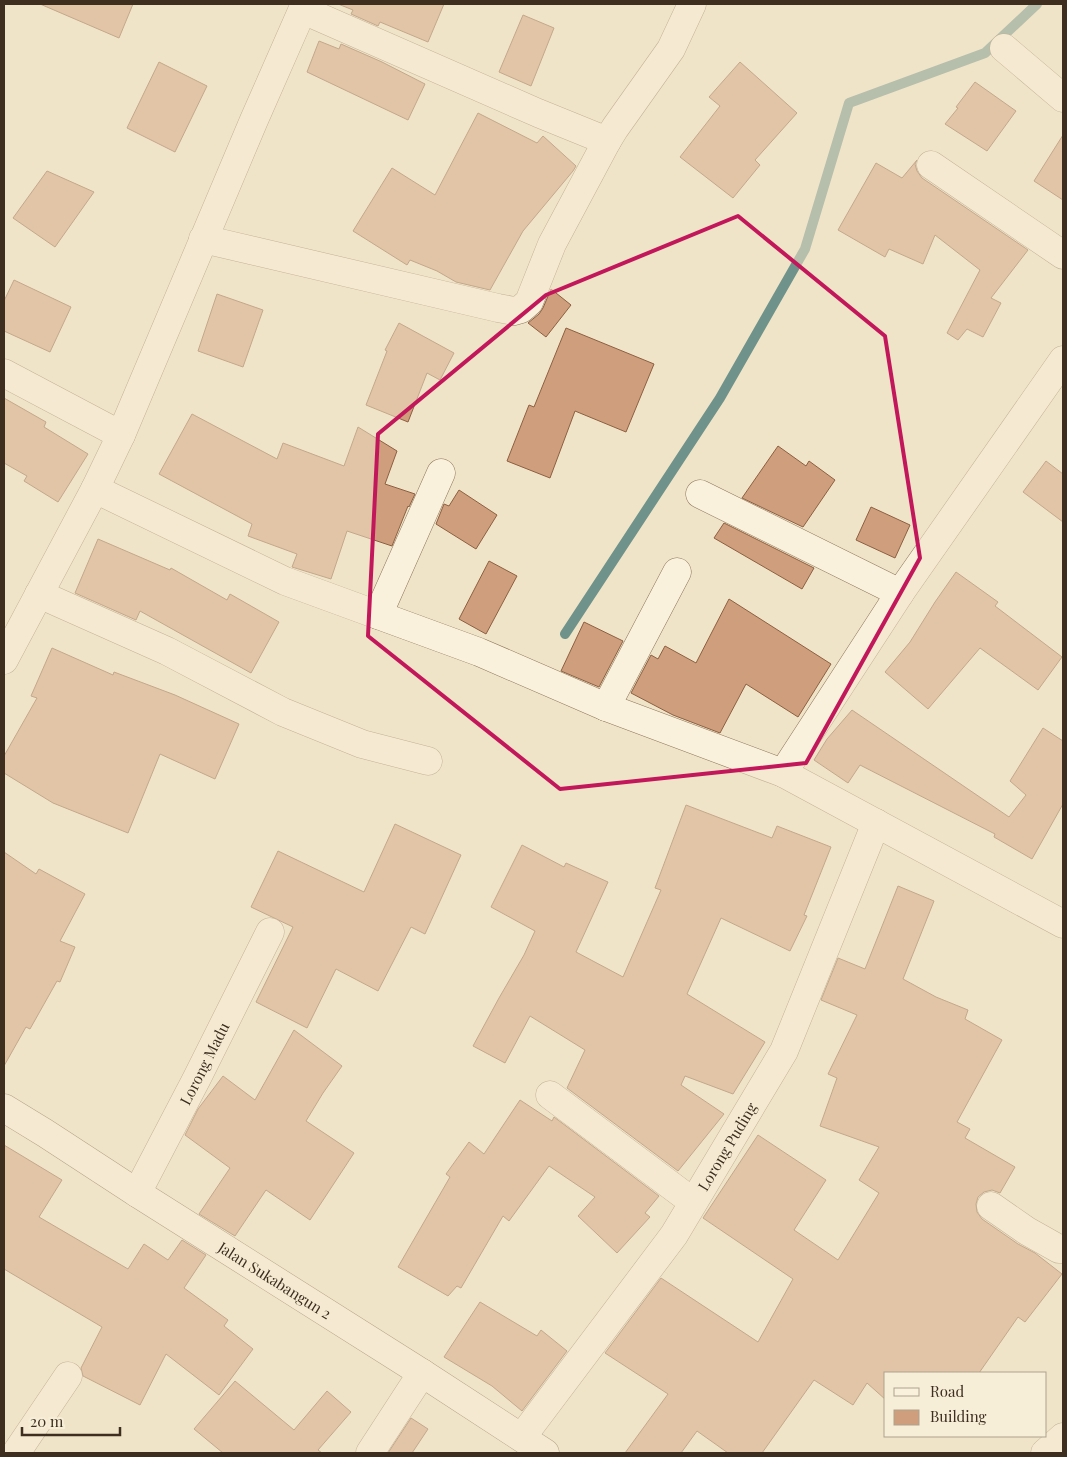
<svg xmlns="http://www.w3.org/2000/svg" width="1067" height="1457" viewBox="0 0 1067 1457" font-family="'Playfair Display',serif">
	<rect width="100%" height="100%" fill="#f0e4c8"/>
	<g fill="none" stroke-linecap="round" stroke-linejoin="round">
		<path stroke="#6f938a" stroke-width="10" d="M 565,634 L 720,398 L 805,249 L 849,103 L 985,53 L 1037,4"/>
	</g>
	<g fill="#cf9f7d" stroke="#8d5f41">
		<path d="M 40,4 L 133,4 L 119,38 Z"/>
		<path d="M 338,4 L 444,4 L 428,42 L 380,22 L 378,26 L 351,14 L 353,10 Z"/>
		<path d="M 523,15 L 554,28 L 531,86 L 499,72 Z"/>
		<path d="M 319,41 L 339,49 L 341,44 L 382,62 L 425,84 L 408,120 L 307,72 Z"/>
		<path d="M 159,62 L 207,86 L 175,152 L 127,128 Z"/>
		<path d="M 740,62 L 797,113 L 755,160 L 760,165 L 733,198 L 680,157 L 720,106 L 709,97 Z"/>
		<path d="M 975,82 L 1016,111 L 987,151 L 945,124 L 958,108 L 956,107 Z"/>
		<path d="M 478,113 L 537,143 L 543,136 L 576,166 L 573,171 L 523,231 L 490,290 L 456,282 L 437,271 L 410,260 L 407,265 L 353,231 L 392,168 L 435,195 Z"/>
		<path d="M 1063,135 L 1063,200 L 1034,181 Z"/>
		<path d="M 917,160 L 915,164 L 917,171 L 922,178 L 1028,250 L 991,298 L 1001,303 L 983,337 L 967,329 L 958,340 L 947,333 L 980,270 L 935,235 L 923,264 L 889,249 L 885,257 L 838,230 L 876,163 L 902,178 Z"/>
		<path d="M 47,171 L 94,192 L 55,247 L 13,218 Z"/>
		<path d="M 14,280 L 71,307 L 50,352 L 4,331 L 4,301 Z"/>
		<path d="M 551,289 L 571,305 L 546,337 L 528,323 L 539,314 L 543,308 Z"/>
		<path d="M 217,294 L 263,310 L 243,367 L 198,351 Z"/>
		<path d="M 399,323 L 454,353 L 440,380 L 427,373 L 408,422 L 366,405 L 387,351 L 385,350 Z"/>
		<path d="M 566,328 L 654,364 L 626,432 L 575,411 L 550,478 L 507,461 L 529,405 L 534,407 Z"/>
		<path d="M 4,398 L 46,422 L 44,427 L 88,454 L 58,502 L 24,481 L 27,476 L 4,463 Z"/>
		<path d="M 192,414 L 277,459 L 283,443 L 344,466 L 358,427 L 397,451 L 385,484 L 415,494 L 409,507 L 408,506 L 392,546 L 347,531 L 331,579 L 292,567 L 297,554 L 248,536 L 252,524 L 159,474 Z"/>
		<path d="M 778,446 L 806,466 L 809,461 L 835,480 L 803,527 L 742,498 Z"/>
		<path d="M 1046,461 L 1063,474 L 1063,522 L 1023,492 Z"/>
		<path d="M 459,490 L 497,515 L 476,549 L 436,524 L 444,504 L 449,506 Z"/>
		<path d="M 871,507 L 910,525 L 895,558 L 856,540 Z"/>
		<path d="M 724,523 L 814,568 L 802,589 L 714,538 Z"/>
		<path d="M 98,539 L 170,570 L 171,568 L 227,600 L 230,594 L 279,622 L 251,673 L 140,611 L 136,620 L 75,593 Z"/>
		<path d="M 489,561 L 517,576 L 486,634 L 459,619 Z"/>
		<path d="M 956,572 L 998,602 L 995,606 L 1062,657 L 1038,690 L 980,648 L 928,709 L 885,672 L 910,642 L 935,602 Z"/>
		<path d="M 729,599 L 831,664 L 798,717 L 746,684 L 720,733 L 673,715 L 631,693 L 651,655 L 658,659 L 665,646 L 696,663 Z"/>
		<path d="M 584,622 L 623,641 L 599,687 L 561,671 Z"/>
		<path d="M 52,648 L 113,675 L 114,672 L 175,695 L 239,724 L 215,779 L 160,754 L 128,833 L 53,803 L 4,773 L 4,756 L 37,698 L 31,696 Z"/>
		<path d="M 852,710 L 1009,817 L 1026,795 L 1010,781 L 1043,728 L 1063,741 L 1063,804 L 1032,859 L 994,837 L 995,834 L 860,765 L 848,783 L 814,760 L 827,739 Z"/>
		<path d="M 686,805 L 772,838 L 777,826 L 831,847 L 804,915 L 807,916 L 790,951 L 721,918 L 687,994 L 765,1042 L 733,1094 L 685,1076 L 681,1085 L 724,1114 L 678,1171 L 567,1088 L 585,1050 L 530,1016 L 505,1063 L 473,1046 L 499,998 L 524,955 L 535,931 L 491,907 L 522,845 L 564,867 L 566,863 L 608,882 L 576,952 L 623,977 L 661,890 L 655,888 Z"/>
		<path d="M 395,824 L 461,855 L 425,934 L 411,927 L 378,991 L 336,969 L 307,1028 L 256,1002 L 293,927 L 251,907 L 278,851 L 364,892 Z"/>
		<path d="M 4,852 L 36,874 L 39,869 L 85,894 L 60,941 L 75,947 L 60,982 L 57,981 L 30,1029 L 26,1027 L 4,1066 Z"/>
		<path d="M 898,886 L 934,901 L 903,979 L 936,997 L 968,1010 L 965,1019 L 1002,1040 L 957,1122 L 970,1129 L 965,1138 L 1015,1167 L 1000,1193 L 992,1190 L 984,1192 L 978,1197 L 976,1204 L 977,1212 L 982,1219 L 1018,1244 L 1035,1253 L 1062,1274 L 1025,1322 L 1018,1317 L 979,1373 L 886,1373 L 886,1400 L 867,1383 L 853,1405 L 814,1380 L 762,1453 L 728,1453 L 697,1431 L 681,1453 L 625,1453 L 668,1394 L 605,1353 L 661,1278 L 758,1342 L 793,1279 L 703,1218 L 758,1135 L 826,1180 L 794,1230 L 838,1260 L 879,1193 L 859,1180 L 879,1147 L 820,1126 L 837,1078 L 828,1074 L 857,1015 L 821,1000 L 838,958 L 865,969 Z"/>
		<path d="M 294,1030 L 342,1066 L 323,1093 L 306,1121 L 354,1153 L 310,1220 L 266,1190 L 235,1236 L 199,1214 L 230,1168 L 185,1135 L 198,1109 L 223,1076 L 255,1100 Z"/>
		<path d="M 520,1100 L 552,1121 L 554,1117 L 659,1196 L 645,1213 L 650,1217 L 617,1253 L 578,1216 L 595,1197 L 549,1166 L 509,1221 L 503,1216 L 461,1288 L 457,1286 L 448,1296 L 398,1267 L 450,1177 L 446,1174 L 469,1142 L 484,1154 Z"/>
		<path d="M 4,1145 L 62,1180 L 39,1217 L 128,1269 L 144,1244 L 168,1260 L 182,1240 L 206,1255 L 184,1288 L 228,1320 L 224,1326 L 253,1349 L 219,1395 L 166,1354 L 140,1405 L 83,1376 L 81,1368 L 102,1327 L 4,1269 Z"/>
		<path d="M 480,1302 L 537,1336 L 541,1330 L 567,1351 L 522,1411 L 492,1386 L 444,1357 Z"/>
		<path d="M 235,1381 L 294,1430 L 327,1391 L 351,1412 L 318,1450 L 322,1453 L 223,1453 L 194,1429 Z"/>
		<path d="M 411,1418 L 428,1429 L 412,1453 L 388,1453 Z"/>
	</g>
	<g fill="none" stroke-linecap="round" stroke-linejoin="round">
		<defs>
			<g id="street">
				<path d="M 303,10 L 538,113 L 607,141"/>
				<path d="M 1004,48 L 1063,98"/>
				<path d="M 931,165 L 1063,255"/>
				<path d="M 203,239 L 498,308 L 514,311 L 521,309 L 529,302 L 552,244 L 607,141 L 615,128 L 671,49 L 692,4"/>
				<path d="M 4,373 L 121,435"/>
				<path d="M 95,489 L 285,581 L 479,652 L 606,707 L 783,773 L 1063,924"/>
				<path d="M 700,494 L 900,593"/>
				<path d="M 39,594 L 167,651 L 283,712 L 362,744 L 428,761"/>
				<path d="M 378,615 L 441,473"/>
				<path d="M 4,660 L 95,489 L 121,435 L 254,120 L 305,4"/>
				<path d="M 606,707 L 677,572"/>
				<path d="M 783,773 L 900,593 L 1063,360"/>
				<path d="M 550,1095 L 693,1202"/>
				<path id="s1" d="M 137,1193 L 197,1078 L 270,932"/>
				<path d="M 991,1206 L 1027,1231 L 1059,1249 L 1063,1249"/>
				<path id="s2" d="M 522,1437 L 674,1235 L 784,1051 L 876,823"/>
				<path d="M 16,1453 L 68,1376"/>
				<path d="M 370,1453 L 422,1373"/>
				<path d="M 1045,1453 L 1063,1437"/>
			</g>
			<g id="secondary">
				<path id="s3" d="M 4,1108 L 45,1133 L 137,1193 L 422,1373 L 545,1453"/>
			</g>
		</defs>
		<use href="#street" stroke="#8d765c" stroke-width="29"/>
		<use href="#secondary" stroke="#6f573f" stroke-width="29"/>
		<use href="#street" stroke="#faf1dc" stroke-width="28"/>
		<use href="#secondary" stroke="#faf1dc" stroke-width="28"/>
	</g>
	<path d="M0 0H1067V1457H0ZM 738,216 L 885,336 L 920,558 L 806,763 L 560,789 L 368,636 L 378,434 L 546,295 Z" fill="#f0e4c8" fill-opacity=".55" fill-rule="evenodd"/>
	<path fill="none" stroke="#c2185b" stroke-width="4" stroke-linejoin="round" d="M 738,216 L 885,336 L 920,558 L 806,763 L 560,789 L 368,636 L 378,434 L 546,295 Z"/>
	<g text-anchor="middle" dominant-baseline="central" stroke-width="4" stroke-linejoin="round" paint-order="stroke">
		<g font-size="15" fill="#3d2e20" stroke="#f7eed8">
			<text stroke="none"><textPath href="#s1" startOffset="146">Lorong Madu</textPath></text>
			<text stroke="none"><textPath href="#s2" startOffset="356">Lorong Puding</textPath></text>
			<text stroke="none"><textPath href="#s3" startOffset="321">Jalan Sukabangun 2</textPath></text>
		</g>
	</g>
	<rect width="1067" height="1457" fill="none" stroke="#3d2e20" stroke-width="10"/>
	<rect x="884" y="1372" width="162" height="65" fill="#f7eed8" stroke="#ada18e"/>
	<rect x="894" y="1388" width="25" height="8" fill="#faf1dc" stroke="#ada18e"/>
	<text x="930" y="1397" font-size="15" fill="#3d2e20">Road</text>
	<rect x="894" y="1410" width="25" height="15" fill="#cf9f7d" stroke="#ada18e"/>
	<text x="930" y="1422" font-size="15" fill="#3d2e20">Building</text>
	<path d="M22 1427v8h98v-8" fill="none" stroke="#3d2e20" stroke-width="2.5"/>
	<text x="30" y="1427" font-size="15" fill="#3d2e20" stroke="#f7eed8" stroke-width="4" paint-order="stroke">20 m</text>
</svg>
